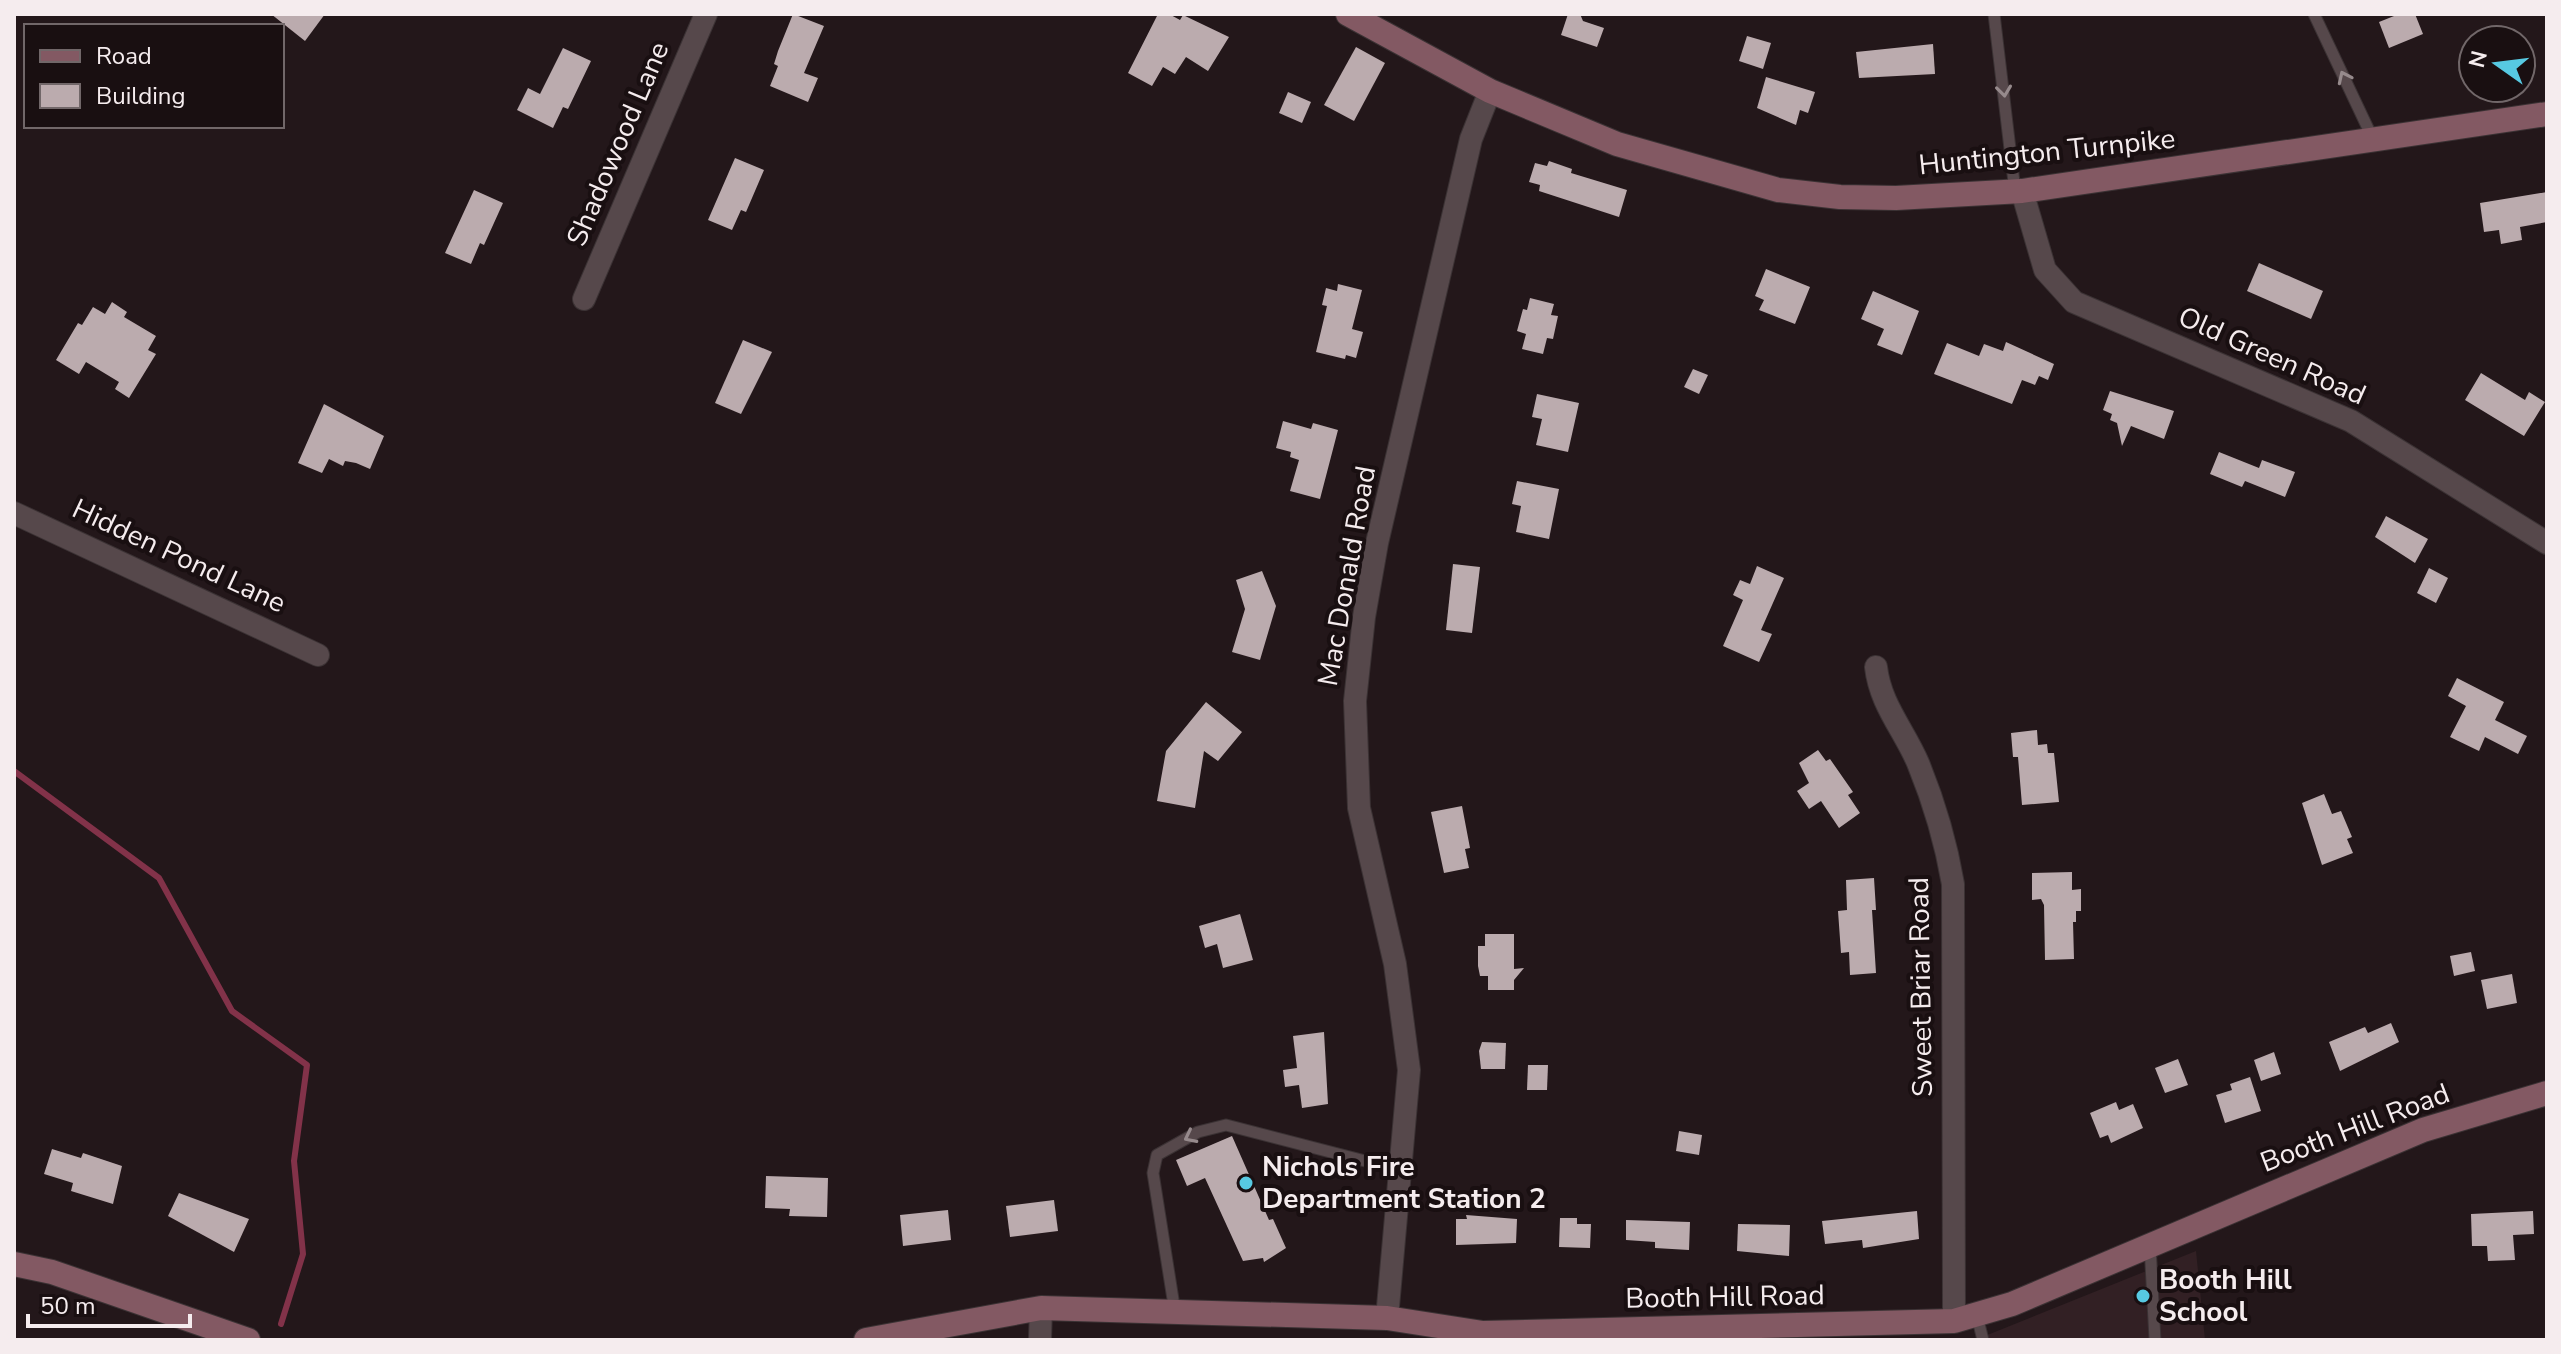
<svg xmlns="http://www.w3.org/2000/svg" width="2561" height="1354" viewBox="0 0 2561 1354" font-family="'Nunito Sans',sans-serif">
	<rect width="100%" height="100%" fill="#23171a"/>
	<path fill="#322024" d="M 2196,1251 L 2205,1340 L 1975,1340 Z"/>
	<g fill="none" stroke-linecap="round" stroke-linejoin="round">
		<path stroke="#823249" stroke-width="6" d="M 14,771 L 159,878 L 232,1011 L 307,1065 L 294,1161 L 303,1254 L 281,1324"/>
	</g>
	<g fill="#bbabae">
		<path d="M 271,14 L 325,14 L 305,41 Z"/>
		<path d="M 793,14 L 824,26 L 804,73 L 818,78 L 808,102 L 770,86 L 778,66 L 774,64 L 778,51 Z"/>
		<path d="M 1158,14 L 1169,14 L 1180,20 L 1183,15 L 1229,37 L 1208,71 L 1186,57 L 1175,74 L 1163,67 L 1152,86 L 1128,73 Z"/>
		<path d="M 1568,14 L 1580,14 L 1583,21 L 1604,28 L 1597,47 L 1561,35 Z"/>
		<path d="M 2399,14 L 2415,14 L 2423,34 L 2389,48 L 2379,22 Z"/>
		<path d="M 1747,36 L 1771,43 L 1763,69 L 1739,61 Z"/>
		<path d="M 1933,44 L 1935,74 L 1859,78 L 1856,52 Z"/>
		<path d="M 1356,47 L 1385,63 L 1354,121 L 1324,105 Z"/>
		<path d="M 563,48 L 591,61 L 568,109 L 563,107 L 553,128 L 517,110 L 528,88 L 540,94 Z"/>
		<path d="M 1766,77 L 1815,92 L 1808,113 L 1800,110 L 1796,125 L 1757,108 Z"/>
		<path d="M 1288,92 L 1311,102 L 1302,123 L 1279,113 Z"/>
		<path d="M 735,158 L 764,170 L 746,212 L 741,210 L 732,230 L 708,220 Z"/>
		<path d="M 1549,161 L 1572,169 L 1571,173 L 1627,190 L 1619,217 L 1539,191 L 1540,185 L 1529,182 L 1535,163 L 1547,166 Z"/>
		<path d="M 474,190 L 503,203 L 484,245 L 480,243 L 471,264 L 445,253 Z"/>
		<path d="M 2547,192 L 2547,222 L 2520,227 L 2522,240 L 2501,244 L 2499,230 L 2484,232 L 2480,203 Z"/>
		<path d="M 2259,263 L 2323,291 L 2311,319 L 2247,291 Z"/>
		<path d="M 1766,269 L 1810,287 L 1795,324 L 1759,310 L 1764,300 L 1755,296 Z"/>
		<path d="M 1338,284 L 1362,290 L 1352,329 L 1363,332 L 1356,358 L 1346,355 L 1345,359 L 1316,352 L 1327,306 L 1322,305 L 1326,288 L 1337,291 Z"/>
		<path d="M 1873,291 L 1919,311 L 1902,355 L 1877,345 L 1884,329 L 1861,319 Z"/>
		<path d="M 1530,298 L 1554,304 L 1551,315 L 1558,316 L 1553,339 L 1547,338 L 1543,354 L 1522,349 L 1526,334 L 1517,331 L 1523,309 L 1527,310 Z"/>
		<path d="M 112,302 L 127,312 L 124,317 L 156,336 L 148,350 L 156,354 L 129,398 L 115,389 L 119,382 L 86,362 L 79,374 L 56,360 L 78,323 L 82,325 L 93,307 L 105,314 Z"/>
		<path d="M 743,340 L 772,352 L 741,414 L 715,403 Z"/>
		<path d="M 2006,342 L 2054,364 L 2048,380 L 2039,376 L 2035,385 L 2022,380 L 2012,404 L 1934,374 L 1947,343 L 1979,356 L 1984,344 L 2003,351 Z"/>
		<path d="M 1693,369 L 1708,375 L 1699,394 L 1684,387 Z"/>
		<path d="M 2481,373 L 2525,400 L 2529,392 L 2545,402 L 2524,436 L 2465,400 Z"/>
		<path d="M 2110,391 L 2174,411 L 2164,439 L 2131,426 L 2122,446 L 2117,423 L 2110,420 L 2112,414 L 2103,410 Z"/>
		<path d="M 1537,394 L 1579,403 L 1568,452 L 1536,445 L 1542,419 L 1532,417 Z"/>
		<path d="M 324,404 L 384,436 L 370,469 L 356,463 L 345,461 L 343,466 L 329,459 L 322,473 L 298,463 Z"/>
		<path d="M 1283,421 L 1311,429 L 1313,423 L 1338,430 L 1320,499 L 1290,491 L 1299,460 L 1290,457 L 1291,452 L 1276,448 Z"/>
		<path d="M 2219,452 L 2259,468 L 2262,460 L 2295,472 L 2285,497 L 2245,481 L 2242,487 L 2210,474 Z"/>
		<path d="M 1517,481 L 1559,489 L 1549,539 L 1516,532 L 1521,506 L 1512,504 Z"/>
		<path d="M 2386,516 L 2428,539 L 2415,563 L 2375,537 Z"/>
		<path d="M 1453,564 L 1480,567 L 1472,633 L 1446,630 Z"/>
		<path d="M 1757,566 L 1784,578 L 1761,630 L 1772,634 L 1759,662 L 1723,646 L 1743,600 L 1733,595 L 1740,580 L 1750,584 Z"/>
		<path d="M 2429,568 L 2448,578 L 2436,603 L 2417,593 Z"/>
		<path d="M 1262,571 L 1276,606 L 1260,660 L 1232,652 L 1245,609 L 1236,580 Z"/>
		<path d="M 2457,678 L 2504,702 L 2495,720 L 2527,736 L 2518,754 L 2485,737 L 2479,751 L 2450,737 L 2466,706 L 2448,696 Z"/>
		<path d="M 1206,702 L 1242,732 L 1218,761 L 1204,751 L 1195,808 L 1157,801 L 1166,751 Z"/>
		<path d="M 2037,730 L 2038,745 L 2047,744 L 2048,753 L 2054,753 L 2059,802 L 2022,805 L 2018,757 L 2013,757 L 2011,733 Z"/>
		<path d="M 1818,750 L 1826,761 L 1830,759 L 1853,792 L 1848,795 L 1860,813 L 1839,828 L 1821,801 L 1809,809 L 1797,791 L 1809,783 L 1799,763 Z"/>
		<path d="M 2324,794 L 2332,814 L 2341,811 L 2352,837 L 2347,839 L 2353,853 L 2322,865 L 2302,803 Z"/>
		<path d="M 1462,806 L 1470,848 L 1465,849 L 1469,868 L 1444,873 L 1431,812 Z"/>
		<path d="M 2072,872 L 2072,890 L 2081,889 L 2081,911 L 2076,911 L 2076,922 L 2073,922 L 2074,959 L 2045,960 L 2044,905 L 2041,899 L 2032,900 L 2032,873 Z"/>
		<path d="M 1874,878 L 1876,910 L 1872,910 L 1876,973 L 1850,975 L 1849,952 L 1841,953 L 1838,911 L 1847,910 L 1846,880 Z"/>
		<path d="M 1240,914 L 1253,960 L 1223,968 L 1217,944 L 1205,948 L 1199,926 Z"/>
		<path d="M 1485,934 L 1514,934 L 1514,969 L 1524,968 L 1514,980 L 1514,990 L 1488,990 L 1488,976 L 1480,976 L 1478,966 L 1478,946 L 1485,946 Z"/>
		<path d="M 2471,952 L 2475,971 L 2454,976 L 2450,956 Z"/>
		<path d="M 2512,974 L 2517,1003 L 2487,1009 L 2481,980 Z"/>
		<path d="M 2391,1023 L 2399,1042 L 2340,1071 L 2329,1042 L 2365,1027 L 2368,1033 Z"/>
		<path d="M 1324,1032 L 1328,1104 L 1302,1108 L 1299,1085 L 1285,1087 L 1283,1070 L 1297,1068 L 1293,1036 Z"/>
		<path d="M 1482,1042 L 1506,1043 L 1505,1069 L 1481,1069 L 1479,1051 Z"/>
		<path d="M 2274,1052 L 2281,1074 L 2261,1081 L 2254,1060 Z"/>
		<path d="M 2178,1059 L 2188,1085 L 2165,1093 L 2155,1068 Z"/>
		<path d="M 1528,1065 L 1548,1065 L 1547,1090 L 1527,1090 Z"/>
		<path d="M 2250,1077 L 2261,1111 L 2225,1123 L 2216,1095 L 2232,1090 L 2230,1084 Z"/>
		<path d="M 2116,1102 L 2119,1110 L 2133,1104 L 2143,1128 L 2111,1143 L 2108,1135 L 2100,1138 L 2090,1113 Z"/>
		<path d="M 1679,1131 L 1702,1135 L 1699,1155 L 1676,1151 Z"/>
		<path d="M 1232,1136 L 1269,1220 L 1273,1219 L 1286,1248 L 1264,1262 L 1263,1258 L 1243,1261 L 1205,1178 L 1187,1186 L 1176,1160 Z"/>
		<path d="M 52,1149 L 81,1158 L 83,1153 L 122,1166 L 113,1204 L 71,1191 L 73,1183 L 44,1174 Z"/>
		<path d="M 766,1176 L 828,1178 L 827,1217 L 789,1216 L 790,1209 L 765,1208 Z"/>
		<path d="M 179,1193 L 249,1219 L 234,1252 L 168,1216 Z"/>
		<path d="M 1054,1200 L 1058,1231 L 1010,1237 L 1006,1206 Z"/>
		<path d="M 948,1210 L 951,1240 L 903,1246 L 900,1215 Z"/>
		<path d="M 1917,1211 L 1919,1239 L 1863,1248 L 1862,1240 L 1825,1244 L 1822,1221 Z"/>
		<path d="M 2533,1211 L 2534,1234 L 2513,1235 L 2515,1260 L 2488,1261 L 2487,1246 L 2472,1246 L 2471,1214 Z"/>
		<path d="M 1466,1215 L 1517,1219 L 1516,1243 L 1456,1245 L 1456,1219 L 1467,1219 Z"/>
		<path d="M 1560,1218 L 1577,1218 L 1577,1224 L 1591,1224 L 1590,1248 L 1559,1247 Z"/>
		<path d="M 1626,1220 L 1690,1222 L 1689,1250 L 1655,1248 L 1655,1242 L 1626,1240 Z"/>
		<path d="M 1738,1224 L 1790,1225 L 1789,1256 L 1737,1251 Z"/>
	</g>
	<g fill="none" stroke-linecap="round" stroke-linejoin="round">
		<defs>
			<g id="lane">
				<path d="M 1994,14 L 2015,191"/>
				<path d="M 2314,14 L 2373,139"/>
				<path d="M 2150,1245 L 2155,1340"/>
				<path d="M 1175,1312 L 1153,1173 L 1157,1155 L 1198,1132 L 1226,1125 L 1400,1170"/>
				<path d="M 1977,1316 L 1983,1340"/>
			</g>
			<g id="street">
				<path d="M 2022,191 L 2045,270 L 2074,302 L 2351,421 L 2547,543"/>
				<path d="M 584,299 L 706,14"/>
				<path d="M 14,513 L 318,655"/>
				<path d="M 1876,667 C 1880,704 1904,730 1918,763 C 1934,802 1946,843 1953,884 L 1954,1321"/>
				<path d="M 1387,1318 L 1409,1070 L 1395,964 L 1359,808 L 1355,701 L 1364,617 L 1377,543 L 1471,139 L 1490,91"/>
				<path d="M 1040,1340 L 1041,1308"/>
			</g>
			<g id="secondary">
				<path d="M 1348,14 L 1490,91 L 1617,144 L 1778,190 L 1840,197 L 1896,198 L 2022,191 L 2547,114"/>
				<path d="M 14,1264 L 52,1272 L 248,1340"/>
				<path d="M 866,1340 L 1041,1308 L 1387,1318 L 1483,1333 L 1954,1321 L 2012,1304 L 2423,1130 L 2547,1093"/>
			</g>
		</defs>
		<use href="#lane" stroke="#3b3234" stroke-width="13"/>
		<use href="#street" stroke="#3b3234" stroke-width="24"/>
		<use href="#secondary" stroke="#3b3234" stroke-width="26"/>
		<use href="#lane" stroke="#56484b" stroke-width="11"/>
		<use href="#street" stroke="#56484b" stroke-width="22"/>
		<use href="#secondary" stroke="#835963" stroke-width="24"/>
	</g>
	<defs><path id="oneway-chevron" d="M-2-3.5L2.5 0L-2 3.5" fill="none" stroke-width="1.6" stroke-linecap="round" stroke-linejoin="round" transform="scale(2)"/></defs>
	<g stroke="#968a8c">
		<use href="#oneway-chevron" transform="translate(2344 77) rotate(-115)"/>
		<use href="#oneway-chevron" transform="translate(2004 91) rotate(83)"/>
		<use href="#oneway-chevron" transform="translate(1190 1137) rotate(153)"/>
	</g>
	<g fill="#57c9e2" stroke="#190f11" stroke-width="3">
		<circle cx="1246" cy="1183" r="8"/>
		<circle cx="2143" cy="1296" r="8"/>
	</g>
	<g text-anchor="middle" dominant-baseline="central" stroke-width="8" stroke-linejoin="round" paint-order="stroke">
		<g font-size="28" fill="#f5ecee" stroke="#190f11">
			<text transform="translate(618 144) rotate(-67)">Shadowood Lane</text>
			<text transform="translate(2047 152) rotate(-6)">Huntington Turnpike</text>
			<text transform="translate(2272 356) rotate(24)">Old Green Road</text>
			<text transform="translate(179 556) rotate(25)">Hidden Pond Lane</text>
			<text transform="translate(1347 576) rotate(-80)">Mac Donald Road</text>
			<text transform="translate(1921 987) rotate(-91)">Sweet Briar Road</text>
			<text transform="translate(2355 1128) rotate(-21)">Booth Hill Road</text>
			<text transform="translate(1725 1297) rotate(-1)">Booth Hill Road</text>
		</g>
		<g font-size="28" font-weight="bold" fill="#f5ecee" stroke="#190f11" text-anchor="start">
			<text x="1262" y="1167">Nichols Fire<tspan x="1262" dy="32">Department Station 2</tspan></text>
			<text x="2159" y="1280">Booth Hill<tspan x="2159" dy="32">School</tspan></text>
		</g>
	</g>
	<rect width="2561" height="1354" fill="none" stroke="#f5ecee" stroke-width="32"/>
	<rect x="24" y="24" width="260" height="104" fill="#190f11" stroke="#716769" stroke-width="2"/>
	<rect x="40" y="50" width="40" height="12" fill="#835963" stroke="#716769" stroke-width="2"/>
	<text x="96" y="64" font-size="24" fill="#f5ecee">Road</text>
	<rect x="40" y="84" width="40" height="24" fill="#bbabae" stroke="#716769" stroke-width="2"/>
	<text x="96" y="104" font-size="24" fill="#f5ecee">Building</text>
	<g transform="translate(2497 64) rotate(284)"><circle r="38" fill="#190f11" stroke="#716769" stroke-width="2"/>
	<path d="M0-6L14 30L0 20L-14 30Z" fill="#57c9e2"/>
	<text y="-12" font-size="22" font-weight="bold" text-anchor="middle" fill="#f5ecee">N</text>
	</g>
	<path d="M28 1314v12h162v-12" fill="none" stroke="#f5ecee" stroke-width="4"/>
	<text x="40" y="1314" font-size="24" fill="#f5ecee" stroke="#190f11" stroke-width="6" paint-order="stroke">50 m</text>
</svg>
